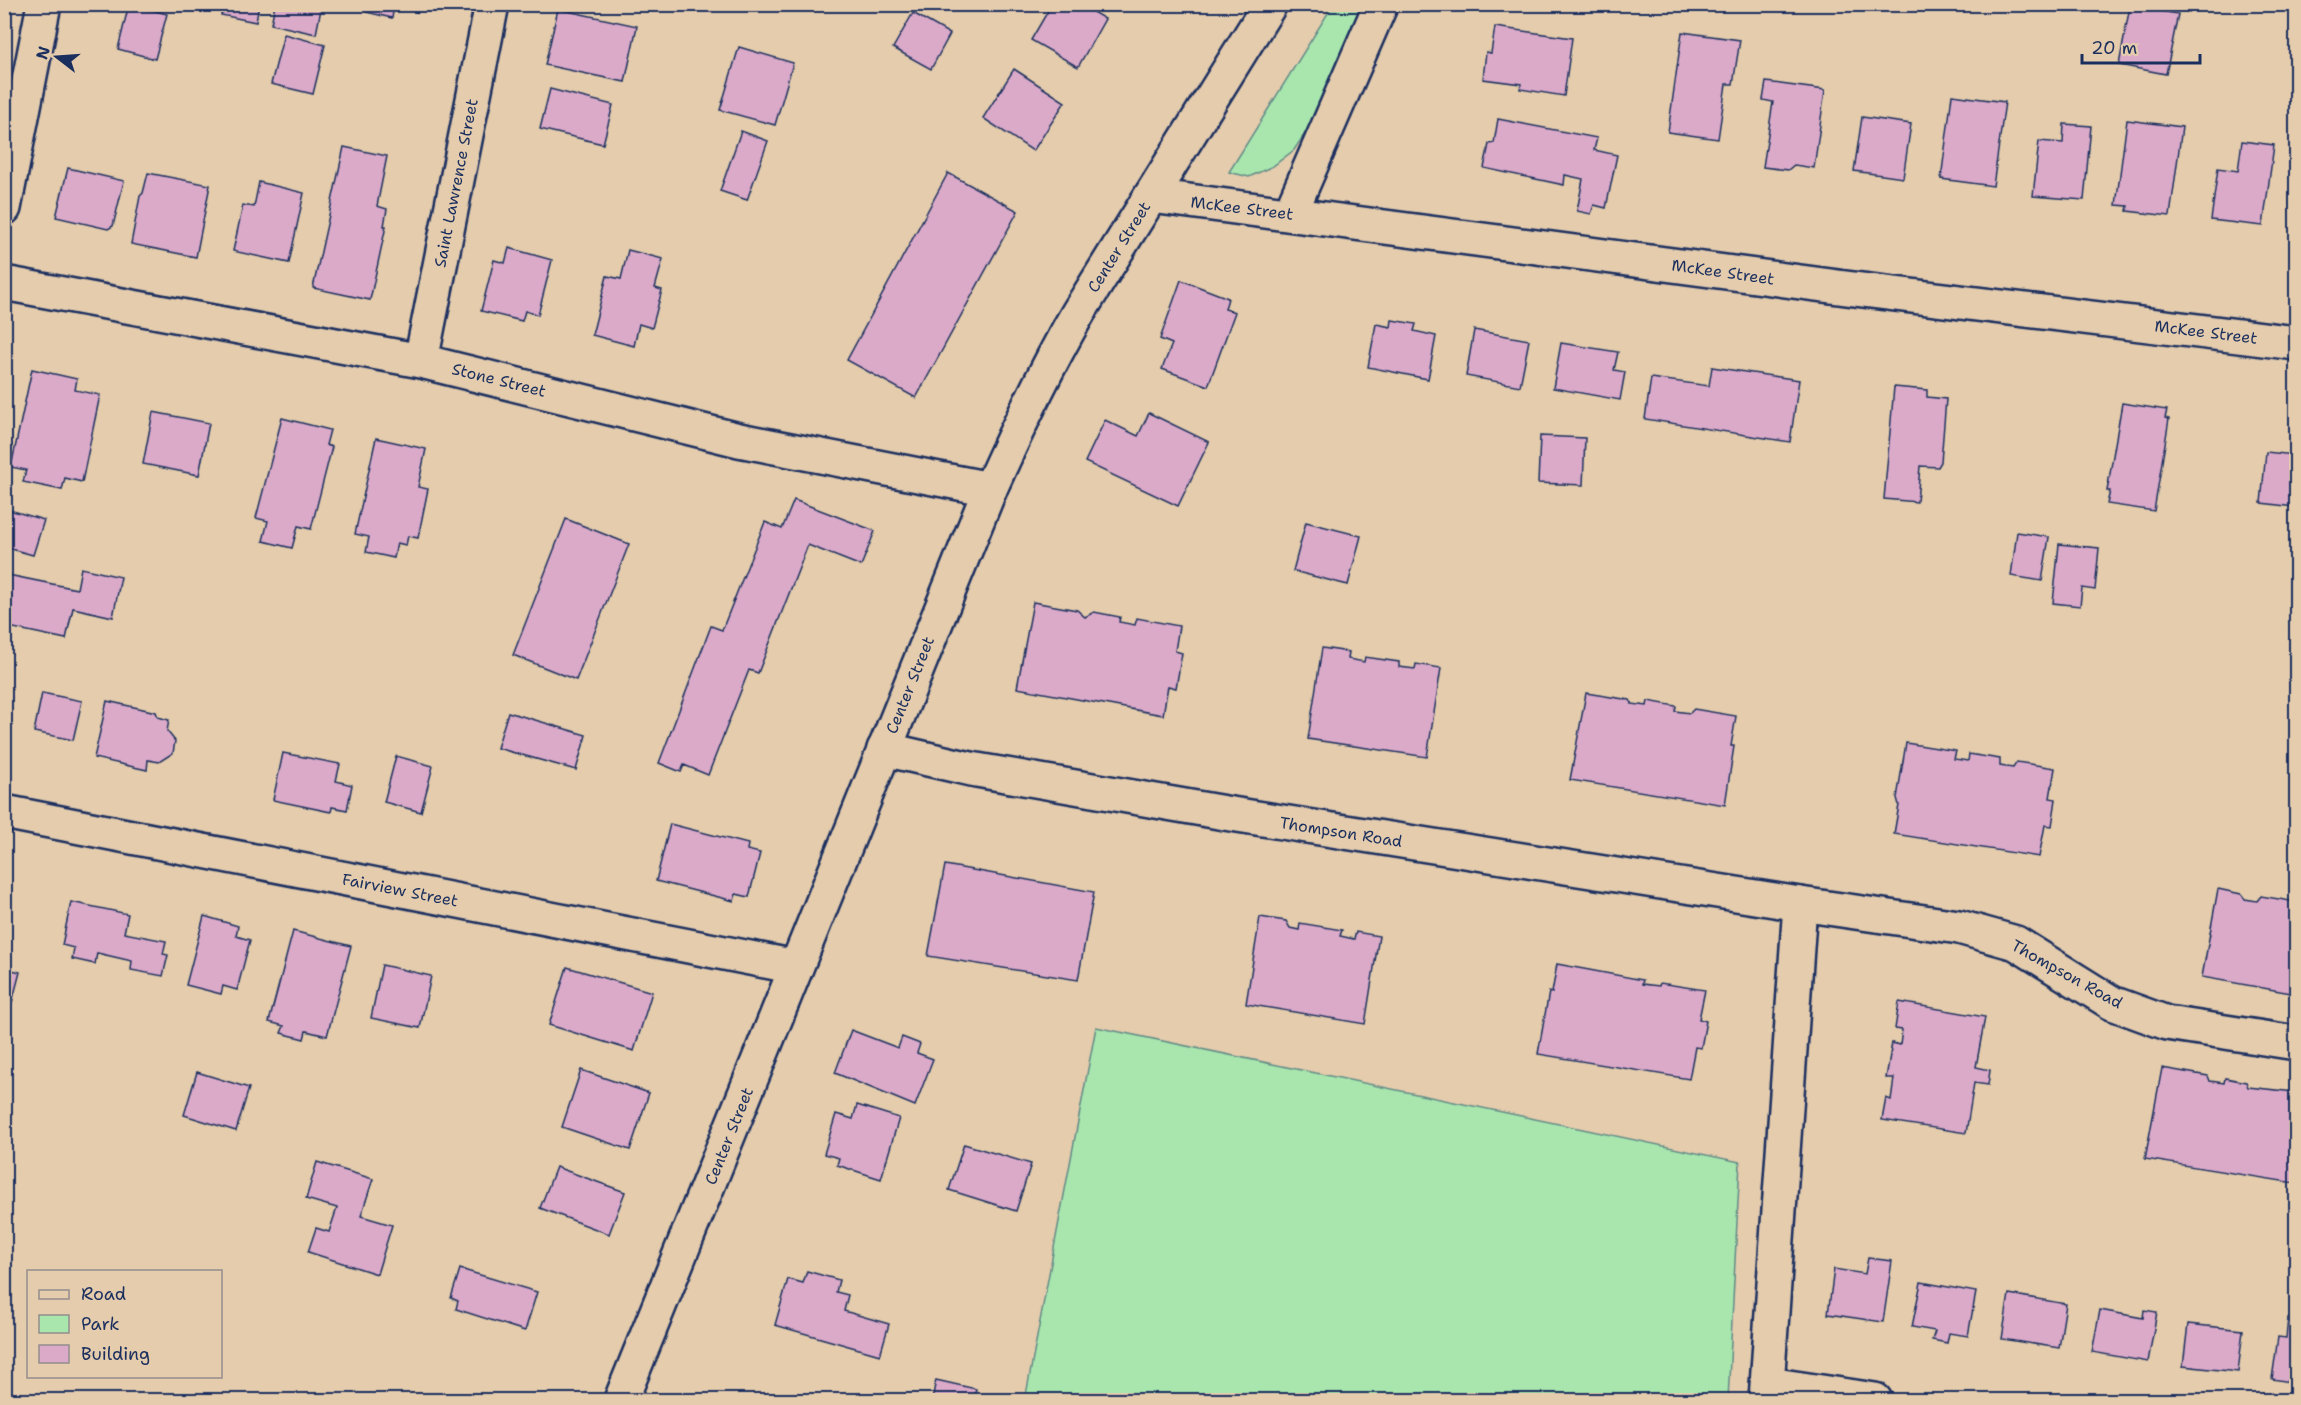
<svg xmlns="http://www.w3.org/2000/svg" width="2301" height="1405" viewBox="0 0 2301 1405" font-family="'Shantell Sans',sans-serif">
	<rect width="100%" height="100%" fill="#e4ccad"/>
	<filter id="ink" filterUnits="userSpaceOnUse"><feTurbulence type="fractalNoise" baseFrequency=".0167" numOctaves="2"/><feDisplacementMap in="SourceGraphic" scale="12" xChannelSelector="R" yChannelSelector="G"/><feConvolveMatrix kernelMatrix="1 2 1 2 8 2 1 2 1" color-interpolation-filters="sRGB"/></filter>
	<g filter="url(#ink)">
		<g fill="#a8e6ae" stroke="#628a86" stroke-width="1.5">
			<path d="M 1333,5 L 1363,5 L 1308,129 L 1294,150 L 1273,166 L 1249,177 L 1229,172 Z"/>
			<path d="M 1096,1027 L 1740,1162 L 1728,1400 L 1025,1400 Z"/>
		</g>
		<g fill="#dbaac9" stroke="#1b2f5e" stroke-width="1.5">
			<path d="M 129,4 L 167,14 L 155,59 L 118,49 Z"/>
			<path d="M 224,4 L 259,4 L 256,22 L 221,15 Z"/>
			<path d="M 275,4 L 322,4 L 316,34 L 271,24 Z"/>
			<path d="M 367,4 L 420,4 L 418,12 L 394,6 L 392,18 L 366,12 Z"/>
			<path d="M 1052,4 L 1079,4 L 1105,19 L 1078,67 L 1031,40 Z"/>
			<path d="M 1576,4 L 1604,4 L 1603,9 Z"/>
			<path d="M 2130,6 L 2178,14 L 2166,74 L 2119,65 Z"/>
			<path d="M 558,9 L 637,26 L 625,82 L 545,65 Z"/>
			<path d="M 913,13 L 950,34 L 931,69 L 893,48 Z"/>
			<path d="M 1495,27 L 1572,38 L 1564,96 L 1520,89 L 1521,84 L 1483,79 L 1486,52 L 1491,53 Z"/>
			<path d="M 1682,32 L 1740,40 L 1733,84 L 1726,84 L 1718,139 L 1668,132 Z"/>
			<path d="M 284,34 L 325,45 L 313,94 L 271,84 Z"/>
			<path d="M 739,47 L 793,63 L 775,125 L 720,110 Z"/>
			<path d="M 1014,69 L 1065,102 L 1033,151 L 983,118 Z"/>
			<path d="M 1766,82 L 1825,90 L 1814,168 L 1794,165 L 1788,170 L 1763,167 L 1773,102 L 1763,100 Z"/>
			<path d="M 550,89 L 613,105 L 603,144 L 540,129 Z"/>
			<path d="M 1952,95 L 2005,102 L 1993,186 L 1941,179 Z"/>
			<path d="M 1862,117 L 1911,124 L 1903,178 L 1854,171 Z"/>
			<path d="M 1498,119 L 1597,138 L 1594,150 L 1617,155 L 1606,208 L 1594,205 L 1591,214 L 1577,211 L 1583,179 L 1565,175 L 1564,185 L 1484,168 L 1489,144 L 1494,143 Z"/>
			<path d="M 2127,120 L 2182,127 L 2170,216 L 2127,211 L 2128,206 L 2116,205 Z"/>
			<path d="M 2064,124 L 2091,126 L 2084,200 L 2033,196 L 2039,141 L 2063,143 Z"/>
			<path d="M 741,131 L 768,141 L 747,200 L 720,191 Z"/>
			<path d="M 2242,141 L 2274,145 L 2263,226 L 2211,220 L 2218,168 L 2238,171 Z"/>
			<path d="M 344,147 L 387,156 L 377,206 L 387,209 L 384,226 L 386,226 L 370,300 L 313,288 Z"/>
			<path d="M 68,168 L 124,181 L 113,226 L 108,229 L 56,217 Z"/>
			<path d="M 148,173 L 210,185 L 196,257 L 131,244 L 140,196 L 143,193 Z"/>
			<path d="M 948,173 L 1018,211 L 916,398 L 847,360 Z"/>
			<path d="M 259,182 L 304,193 L 289,263 L 233,251 L 243,205 L 254,207 Z"/>
			<path d="M 509,248 L 552,260 L 538,315 L 525,311 L 522,321 L 481,311 L 494,260 L 505,263 Z"/>
			<path d="M 628,250 L 663,259 L 655,288 L 662,290 L 652,328 L 639,324 L 634,346 L 592,335 L 607,276 L 621,279 Z"/>
			<path d="M 1181,280 L 1228,298 L 1225,309 L 1235,312 L 1208,386 L 1162,369 L 1172,344 L 1160,339 Z"/>
			<path d="M 1392,320 L 1416,324 L 1414,331 L 1436,336 L 1428,379 L 1368,367 L 1376,324 L 1391,327 Z"/>
			<path d="M 1474,330 L 1529,340 L 1520,386 L 1466,376 Z"/>
			<path d="M 1561,343 L 1618,352 L 1614,370 L 1625,372 L 1620,400 L 1553,388 Z"/>
			<path d="M 1712,367 L 1799,380 L 1790,442 L 1645,419 L 1651,378 L 1709,386 Z"/>
			<path d="M 32,369 L 77,379 L 75,390 L 100,395 L 82,482 L 65,478 L 62,490 L 23,482 L 26,470 L 11,467 Z"/>
			<path d="M 1894,387 L 1927,390 L 1927,397 L 1946,399 L 1941,462 L 1938,467 L 1920,466 L 1917,502 L 1884,499 Z"/>
			<path d="M 2122,403 L 2167,410 L 2165,418 L 2169,419 L 2154,511 L 2107,504 L 2110,491 L 2107,491 Z"/>
			<path d="M 153,412 L 209,423 L 199,475 L 143,464 Z"/>
			<path d="M 1149,413 L 1209,442 L 1178,506 L 1085,462 L 1105,420 L 1138,436 Z"/>
			<path d="M 282,418 L 330,430 L 326,445 L 332,447 L 311,529 L 298,526 L 292,548 L 263,541 L 268,521 L 256,518 Z"/>
			<path d="M 1540,436 L 1585,438 L 1583,485 L 1538,483 Z"/>
			<path d="M 376,438 L 426,449 L 418,487 L 428,489 L 418,538 L 408,536 L 406,545 L 397,543 L 394,558 L 366,552 L 369,537 L 355,534 Z"/>
			<path d="M 2296,441 L 2296,507 L 2261,503 L 2266,452 L 2295,455 Z"/>
			<path d="M 794,500 L 875,531 L 861,566 L 808,545 L 758,673 L 749,670 L 708,775 L 684,765 L 681,772 L 659,763 L 711,626 L 722,630 L 765,522 L 782,529 Z"/>
			<path d="M 6,509 L 44,520 L 33,555 L 4,547 Z"/>
			<path d="M 566,519 L 629,544 L 576,680 L 513,655 Z"/>
			<path d="M 1306,522 L 1361,536 L 1348,585 L 1293,571 Z"/>
			<path d="M 2017,532 L 2049,537 L 2042,581 L 2011,576 Z"/>
			<path d="M 2059,544 L 2099,548 L 2095,590 L 2082,588 L 2080,606 L 2053,603 Z"/>
			<path d="M 81,568 L 121,577 L 113,617 L 73,608 L 66,639 L 4,626 L 4,592 L 8,575 L 77,589 Z"/>
			<path d="M 1033,602 L 1077,610 L 1085,617 L 1094,612 L 1120,617 L 1119,622 L 1135,625 L 1137,618 L 1179,626 L 1175,651 L 1182,653 L 1176,688 L 1168,686 L 1163,715 L 1017,688 Z"/>
			<path d="M 1322,648 L 1349,652 L 1348,659 L 1364,662 L 1365,657 L 1399,662 L 1399,667 L 1415,669 L 1416,664 L 1441,668 L 1427,757 L 1308,739 Z"/>
			<path d="M 42,693 L 82,701 L 73,740 L 34,732 Z"/>
			<path d="M 1586,693 L 1630,700 L 1632,704 L 1647,706 L 1648,701 L 1676,706 L 1675,711 L 1690,713 L 1694,709 L 1736,716 L 1731,746 L 1734,746 L 1725,805 L 1570,780 Z"/>
			<path d="M 107,701 L 156,712 L 158,717 L 169,720 L 167,731 L 175,741 L 173,753 L 159,762 L 148,760 L 147,770 L 94,758 Z"/>
			<path d="M 508,712 L 586,735 L 576,770 L 497,748 Z"/>
			<path d="M 1906,743 L 1956,751 L 1954,759 L 1968,761 L 1969,754 L 2000,759 L 2000,766 L 2013,768 L 2017,762 L 2055,768 L 2050,798 L 2056,799 L 2052,826 L 2045,825 L 2039,857 L 1894,834 L 1899,805 L 1897,798 Z"/>
			<path d="M 283,753 L 340,764 L 336,781 L 352,785 L 347,810 L 332,807 L 331,812 L 273,800 Z"/>
			<path d="M 396,756 L 433,766 L 421,812 L 384,802 Z"/>
			<path d="M 670,824 L 748,844 L 747,850 L 760,853 L 749,897 L 736,894 L 734,901 L 656,881 Z"/>
			<path d="M 945,865 L 1094,892 L 1078,980 L 928,956 Z"/>
			<path d="M 2218,889 L 2241,894 L 2245,899 L 2257,901 L 2261,896 L 2296,902 L 2296,994 L 2202,977 Z"/>
			<path d="M 71,902 L 128,914 L 124,933 L 166,941 L 163,954 L 168,955 L 163,976 L 131,970 L 132,961 L 97,953 L 95,964 L 72,959 L 74,948 L 62,945 Z"/>
			<path d="M 204,916 L 238,926 L 236,936 L 250,940 L 237,990 L 223,986 L 221,994 L 186,985 Z"/>
			<path d="M 1260,917 L 1286,921 L 1290,928 L 1299,930 L 1300,923 L 1342,930 L 1340,936 L 1354,939 L 1356,932 L 1379,936 L 1365,1024 L 1246,1004 Z"/>
			<path d="M 293,931 L 351,946 L 327,1036 L 306,1031 L 304,1039 L 281,1033 L 284,1026 L 269,1022 Z"/>
			<path d="M 1557,964 L 1643,980 L 1642,984 L 1659,986 L 1660,983 L 1705,990 L 1699,1019 L 1706,1021 L 1701,1048 L 1695,1047 L 1689,1079 L 1538,1054 L 1549,992 L 1552,993 Z"/>
			<path d="M 382,965 L 431,976 L 420,1028 L 371,1018 Z"/>
			<path d="M 567,967 L 652,992 L 634,1051 L 549,1025 Z"/>
			<path d="M 4,968 L 20,972 L 8,1018 L 4,1017 Z"/>
			<path d="M 1899,1002 L 1985,1017 L 1976,1067 L 1990,1070 L 1988,1085 L 1974,1083 L 1966,1133 L 1882,1120 L 1886,1098 L 1891,1100 L 1894,1078 L 1886,1078 L 1892,1043 L 1900,1045 L 1902,1030 L 1895,1029 Z"/>
			<path d="M 851,1030 L 898,1048 L 902,1037 L 920,1044 L 917,1053 L 933,1059 L 915,1106 L 835,1073 Z"/>
			<path d="M 2162,1068 L 2208,1076 L 2210,1081 L 2224,1083 L 2225,1078 L 2246,1082 L 2248,1087 L 2296,1092 L 2296,1171 L 2294,1183 L 2145,1159 Z"/>
			<path d="M 581,1070 L 649,1093 L 630,1150 L 562,1127 Z"/>
			<path d="M 197,1072 L 249,1088 L 236,1131 L 184,1115 Z"/>
			<path d="M 857,1105 L 899,1118 L 881,1179 L 837,1165 L 839,1158 L 824,1154 L 836,1114 L 853,1119 Z"/>
			<path d="M 964,1144 L 1031,1164 L 1016,1211 L 949,1190 Z"/>
			<path d="M 317,1162 L 373,1179 L 361,1216 L 392,1225 L 377,1274 L 308,1252 L 316,1228 L 329,1232 L 337,1208 L 306,1199 Z"/>
			<path d="M 556,1167 L 625,1192 L 609,1234 L 540,1208 Z"/>
			<path d="M 1868,1258 L 1892,1261 L 1883,1322 L 1828,1314 L 1834,1269 L 1865,1274 Z"/>
			<path d="M 460,1269 L 537,1292 L 525,1331 L 456,1309 L 458,1301 L 451,1298 Z"/>
			<path d="M 807,1271 L 839,1280 L 836,1292 L 848,1295 L 844,1311 L 889,1324 L 880,1355 L 775,1325 L 788,1279 L 803,1283 Z"/>
			<path d="M 1921,1282 L 1976,1292 L 1968,1336 L 1949,1333 L 1947,1343 L 1932,1340 L 1935,1331 L 1912,1327 Z"/>
			<path d="M 2009,1294 L 2066,1304 L 2059,1348 L 2002,1339 Z"/>
			<path d="M 2100,1310 L 2143,1318 L 2144,1310 L 2157,1312 L 2148,1362 L 2092,1352 Z"/>
			<path d="M 2288,1318 L 2296,1319 L 2296,1383 L 2272,1379 L 2278,1337 L 2286,1338 Z"/>
			<path d="M 2188,1324 L 2243,1330 L 2238,1372 L 2183,1366 Z"/>
			<path d="M 936,1380 L 976,1389 L 974,1400 L 932,1400 Z"/>
		</g>
		<g fill="none" stroke-linecap="round" stroke-linejoin="round">
			<defs>
				<g id="minor">
					<path d="M 4,208 L 44,4"/>
					<path d="M 1290,214 L 1381,4"/>
					<path d="M 4,283 L 421,361 L 739,440 L 990,489"/>
					<path d="M 421,361 L 492,4"/>
					<path d="M 884,749 L 971,769 L 1225,813 L 1800,904 L 1959,927 L 2016,943 L 2112,1003 L 2167,1023 L 2296,1043"/>
					<path d="M 4,812 L 796,967"/>
					<path d="M 1768,1384 L 1875,1400"/>
					<path d="M 1766,1400 L 1800,904"/>
				</g>
				<g id="major">
					<path d="M 1151,196 L 1846,288 L 2296,343"/>
					<path d="M 621,1400 L 990,489 C 1017,429 1045,370 1078,313 L 1270,4"/>
				</g>
			</defs>
			<use href="#minor" stroke="#1b2f5e" stroke-width="38"/>
			<use href="#major" stroke="#1b2f5e" stroke-width="38"/>
			<use href="#minor" stroke="#e4ccad" stroke-width="33"/>
			<use href="#major" stroke="#e4ccad" stroke-width="33"/>
		</g>
	</g>
	<g text-anchor="middle" dominant-baseline="central" stroke-width="4.5" stroke-linejoin="round" paint-order="stroke">
		<g font-size="16" fill="#1b2f5e" stroke="#e4ccad">
			<text transform="translate(456 183) rotate(-79)">Saint Lawrence Street</text>
			<text transform="translate(1242 208) rotate(7)">McKee Street</text>
			<text transform="translate(1119 247) rotate(-58)">Center Street</text>
			<text transform="translate(1723 272) rotate(8)">McKee Street</text>
			<text transform="translate(2206 332) rotate(7)">McKee Street</text>
			<text transform="translate(499 380) rotate(14)">Stone Street</text>
			<text transform="translate(910 685) rotate(-68)">Center Street</text>
			<text transform="translate(1341 832) rotate(9)">Thompson Road</text>
			<text transform="translate(400 890) rotate(11)">Fairview Street</text>
			<text transform="translate(2067 974) rotate(29)">Thompson Road</text>
			<text transform="translate(729 1136) rotate(-68)">Center Street</text>
		</g>
	</g>
	<rect width="2301" height="1405" fill="none" stroke="#e4ccad" stroke-width="24"/>
	<rect x="12" y="12" width="2277" height="1381" fill="none" stroke="#1b2f5e" stroke-width="2" filter="url(#ink)"/>
	<rect x="27" y="1270" width="195" height="108" fill="#e4ccad" stroke="#948d8d" stroke-width="1.5"/>
	<rect x="39" y="1290" width="30" height="9" fill="#e4ccad" stroke="#948d8d" stroke-width="1.5"/>
	<text x="81" y="1300" font-size="18" fill="#1b2f5e">Road</text>
	<rect x="39" y="1315" width="30" height="18" fill="#a8e6ae" stroke="#948d8d" stroke-width="1.5"/>
	<text x="81" y="1330" font-size="18" fill="#1b2f5e">Park</text>
	<rect x="39" y="1345" width="30" height="18" fill="#dbaac9" stroke="#948d8d" stroke-width="1.5"/>
	<text x="81" y="1360" font-size="18" fill="#1b2f5e">Building</text>
	<g transform="translate(57 57) rotate(287)" stroke="#e4ccad" stroke-width="4.5" paint-order="stroke">
	<path d="M0-4.5L10 22L0 15L-10 22Z" fill="#1b2f5e"/>
	<text y="-9" font-size="16" font-weight="bold" text-anchor="middle" fill="#1b2f5e">N</text>
	</g>
	<path d="M2082 54v9h118v-9" fill="none" stroke="#1b2f5e" stroke-width="3"/>
	<text x="2091" y="54" font-size="18" fill="#1b2f5e" stroke="#e4ccad" stroke-width="4.5" paint-order="stroke">20 m</text>
</svg>
